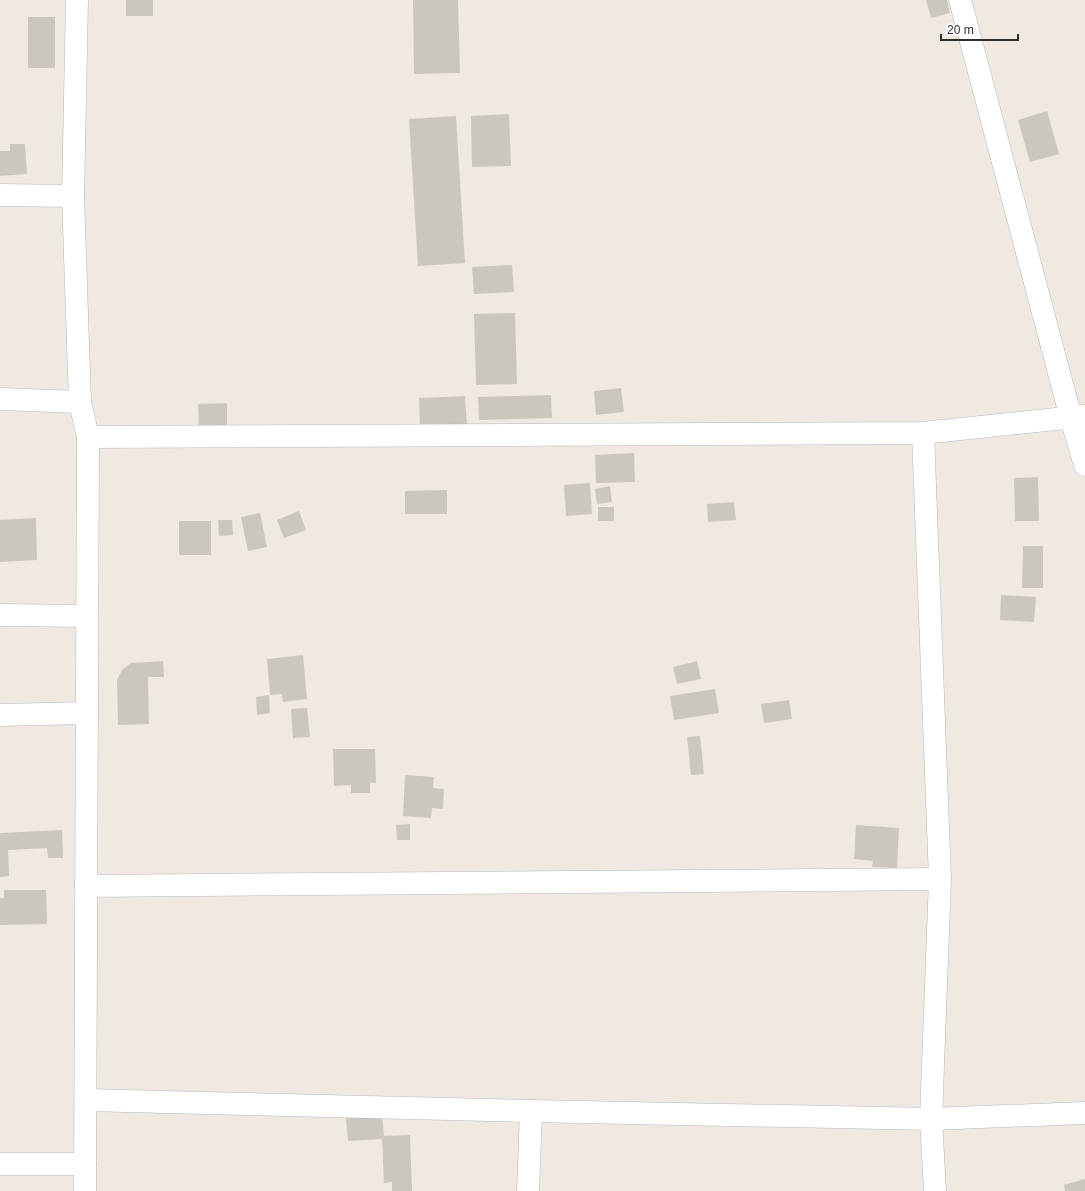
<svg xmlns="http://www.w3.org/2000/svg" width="1085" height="1191" viewBox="0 0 1085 1191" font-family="Arial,sans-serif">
	<rect width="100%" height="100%" fill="#efe9e1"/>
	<g fill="#cbc7bf">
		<rect x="126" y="0" width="27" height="16"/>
		<path d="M 413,0 L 458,0 L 460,73 L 414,74 Z"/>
		<path d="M 926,0 L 947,0 L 950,13 L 931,18 Z"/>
		<rect x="28" y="17" width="27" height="51"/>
		<path d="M 1047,111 L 1059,154 L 1030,162 L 1018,120 Z"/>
		<path d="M 509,114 L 511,166 L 472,167 L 471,116 Z"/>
		<path d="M 456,116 L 465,263 L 418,266 L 409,119 Z"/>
		<path d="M 10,144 L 25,144 L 27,174 L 0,176 L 0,151 L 10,151 Z"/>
		<path d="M 512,265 L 514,292 L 474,294 L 472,267 Z"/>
		<path d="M 515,313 L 517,384 L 476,385 L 474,314 Z"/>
		<path d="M 621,388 L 624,412 L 596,415 L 594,391 Z"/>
		<path d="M 551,395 L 552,418 L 479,420 L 478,397 Z"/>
		<path d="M 465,396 L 467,425 L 420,427 L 419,398 Z"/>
		<path d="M 227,403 L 227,432 L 199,432 L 198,404 Z"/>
		<path d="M 634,453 L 635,482 L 596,483 L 595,455 Z"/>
		<path d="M 1038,477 L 1039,521 L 1015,521 L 1014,478 Z"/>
		<path d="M 590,483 L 592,514 L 566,516 L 564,485 Z"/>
		<path d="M 610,486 L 612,502 L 597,504 L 595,489 Z"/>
		<path d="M 447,490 L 447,514 L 405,514 L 405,491 Z"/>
		<path d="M 734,502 L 736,520 L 708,522 L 707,504 Z"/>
		<rect x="598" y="507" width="16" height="14"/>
		<path d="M 299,511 L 306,530 L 284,538 L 277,520 Z"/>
		<path d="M 260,513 L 267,547 L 248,551 L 241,517 Z"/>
		<path d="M 36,518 L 37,560 L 0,562 L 0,520 Z"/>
		<path d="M 218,520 L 232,520 L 233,535 L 219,536 Z"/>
		<rect x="179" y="521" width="32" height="34"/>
		<path d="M 1023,546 L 1043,546 L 1043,588 L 1022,588 Z"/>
		<path d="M 1001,595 L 1036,597 L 1034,622 L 1000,620 Z"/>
		<path d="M 303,655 L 307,699 L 283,702 L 282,694 L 270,695 L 267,659 Z"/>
		<path d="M 163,661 L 164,677 L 148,677 L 149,724 L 118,725 L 117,680 L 122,670 L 131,663 Z"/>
		<path d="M 697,661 L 701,679 L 677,684 L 673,667 Z"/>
		<path d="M 715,689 L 719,713 L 674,720 L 670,696 Z"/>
		<path d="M 269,695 L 270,713 L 257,715 L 256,697 Z"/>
		<path d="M 789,700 L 792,719 L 764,723 L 761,704 Z"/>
		<path d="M 307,708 L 310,737 L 293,738 L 291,709 Z"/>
		<path d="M 700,736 L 704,774 L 691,775 L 687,737 Z"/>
		<path d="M 333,749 L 375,749 L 376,783 L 370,783 L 370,793 L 351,793 L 351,785 L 334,786 Z"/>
		<path d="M 405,775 L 434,777 L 433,788 L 444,789 L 443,809 L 432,808 L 431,818 L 403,816 Z"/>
		<path d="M 410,824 L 410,840 L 397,840 L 396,825 Z"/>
		<path d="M 856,825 L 899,828 L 897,868 L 872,867 L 873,861 L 854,859 Z"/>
		<path d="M 62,830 L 63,858 L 48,858 L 47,848 L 8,850 L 9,876 L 0,877 L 0,833 Z"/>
		<path d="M 4,890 L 46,890 L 47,924 L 0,925 L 0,898 L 4,898 Z"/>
		<path d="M 382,1116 L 384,1136 L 410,1135 L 412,1191 L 392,1191 L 392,1182 L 384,1183 L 382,1139 L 348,1141 L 346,1118 Z"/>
		<path d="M 1085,1179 L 1085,1191 L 1065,1191 L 1064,1185 Z"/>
	</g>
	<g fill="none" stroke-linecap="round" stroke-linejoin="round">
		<defs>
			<g id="street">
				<path d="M 77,0 L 73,196 L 80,402 L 88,437 L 85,1191"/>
				<path d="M 960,0 L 1071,418 L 1085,465"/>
				<path d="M 0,195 L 73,196"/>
				<path d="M 0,399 L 80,402"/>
				<path d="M 923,433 L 940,879 L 931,1119 L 935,1191"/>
				<path d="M 88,437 L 923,433 L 1085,416"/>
				<path d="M 0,615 L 87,616"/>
				<path d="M 0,715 L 87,713"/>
				<path d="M 86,886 L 940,879"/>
				<path d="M 86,1100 L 531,1111 L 931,1119 L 1085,1113"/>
				<path d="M 0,1164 L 85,1164"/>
				<path d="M 528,1191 L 531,1111"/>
			</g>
		</defs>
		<use href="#street" stroke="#b4b7c1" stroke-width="23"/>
		<use href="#street" stroke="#fff" stroke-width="22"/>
	</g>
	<path d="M941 34v6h77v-6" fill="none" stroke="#2e2e2e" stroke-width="2"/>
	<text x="947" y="34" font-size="12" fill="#2e2e2e" stroke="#ffffff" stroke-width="3" paint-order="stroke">20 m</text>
</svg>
